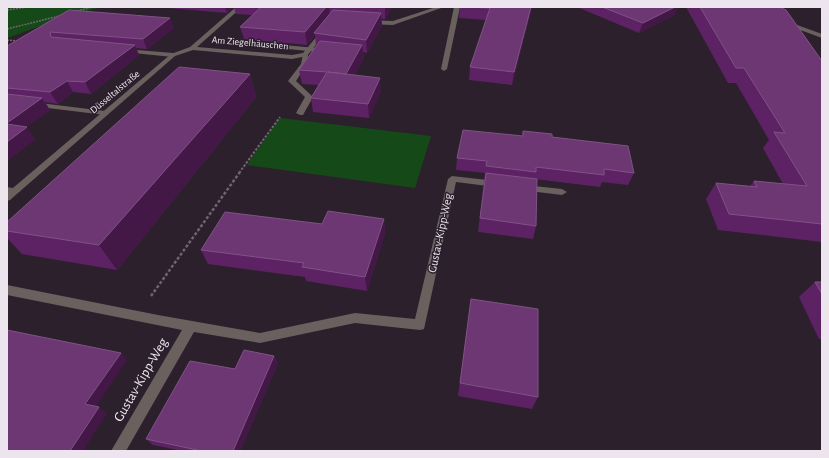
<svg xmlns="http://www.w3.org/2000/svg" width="829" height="458" viewBox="0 0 829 458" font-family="'Alegreya Sans',sans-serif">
	<rect width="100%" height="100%" fill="#2c202d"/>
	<g fill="#154a18">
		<path d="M 7,7 L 101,7 L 57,20 L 7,38 Z"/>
		<path d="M 280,118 L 431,136 L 415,188 L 247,165 Z"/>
	</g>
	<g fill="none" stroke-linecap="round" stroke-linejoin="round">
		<g stroke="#6f6570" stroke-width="1.5" stroke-dasharray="2 1" stroke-linecap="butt">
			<path d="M 7,10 L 28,7"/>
			<path d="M 77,11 L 92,7"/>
			<path d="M 7,29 L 59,16"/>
			<path d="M 7,40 L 19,41"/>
		</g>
		<path stroke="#6f6570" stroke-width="2" stroke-dasharray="2.5 1.5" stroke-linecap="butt" d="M 239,173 L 280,117"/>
		<path stroke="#6f6570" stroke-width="2.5" stroke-dasharray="3 2" stroke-linecap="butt" d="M 151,296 L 240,172"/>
		<g fill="#6a605e" fill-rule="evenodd">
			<path d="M 454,7 L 460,7 L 447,69 L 444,71 L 441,69 Z"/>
			<path d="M 241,41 L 327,49 L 330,51 L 327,53 L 239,44 L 239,42 Z"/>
			<path d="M 125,49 L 173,53 L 176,55 L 173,57 L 123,52 L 122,51 Z"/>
			<path d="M 303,54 L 308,55 L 307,64 L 296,81 L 313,97 L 303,115 L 300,115 L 296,113 L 305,97 L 288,81 L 301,64 Z"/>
			<path d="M 7,99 L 105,111 L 109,113 L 105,115 L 7,103 Z"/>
			<path d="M 7,187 L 18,189 L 20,191 L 15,194 L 7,193 Z"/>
		</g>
		<g fill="#6a605e" fill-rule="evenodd">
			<path d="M 236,7 L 242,7 L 197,47 L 292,55 L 303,53 L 322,30 L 327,31 L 307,56 L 292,59 L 193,50 L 175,56 L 10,200 L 7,201 L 7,193 L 171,54 L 190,47 Z"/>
			<path d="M 436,7 L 444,7 L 393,25 L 368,24 L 365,22 L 368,20 L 393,21 Z"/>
			<path d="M 786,21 L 822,34 L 822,38 L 784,24 L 783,23 Z"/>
			<path d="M 452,176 L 496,181 L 501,184 L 496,187 L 456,182 L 424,329 L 420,330 L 355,323 L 260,343 L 194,332 L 126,451 L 111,451 L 182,330 L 7,295 L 7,285 L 158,315 L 260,333 L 355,313 L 415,319 L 448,179 Z"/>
			<path d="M 524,185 L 562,189 L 567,192 L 562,195 L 521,190 L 519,188 Z"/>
		</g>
	</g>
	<g fill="#5d2263">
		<path d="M 168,7 L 234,7 L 227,13 L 168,8 Z"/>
		<path d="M 234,7 L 392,7 L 385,19 L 381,19 L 382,26 L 367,53 L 363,52 L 364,58 L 355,75 L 381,91 L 369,118 L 313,112 L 311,98 L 318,85 L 302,84 L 299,70 L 316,46 L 315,35 L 307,45 L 244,39 L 240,27 L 252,15 L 236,14 Z"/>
		<path d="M 460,7 L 532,7 L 512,85 L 469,80 L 470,67 L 486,20 L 459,18 Z"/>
		<path d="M 577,7 L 678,7 L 674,15 L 639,33 Z"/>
		<path d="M 686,7 L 779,7 L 822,61 L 822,242 L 718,230 L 706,199 L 716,183 L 750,186 L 754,181 L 783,184 L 763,148 L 769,140 L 736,83 L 728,83 Z"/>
		<path d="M 69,10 L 174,28 L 147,49 L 136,48 L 139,55 L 91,94 L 73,92 L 58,104 L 45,102 L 50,110 L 26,127 L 35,139 L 8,160 L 7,160 L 7,46 Z"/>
		<path d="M 250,74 L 256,97 L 117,270 L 22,254 L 7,238 L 7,222 Z"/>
		<path d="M 523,131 L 552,137 L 634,173 L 628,185 L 602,182 L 600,187 L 535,179 L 536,226 L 533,239 L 478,232 L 485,173 L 456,170 L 457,158 L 522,136 Z"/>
		<path d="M 384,219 L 385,233 L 367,291 L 306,281 L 305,277 L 208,264 L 201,250 L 322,224 Z"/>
		<path d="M 815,282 L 822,282 L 822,339 L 819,339 L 799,297 Z"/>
		<path d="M 471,299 L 538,397 L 532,409 L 458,396 Z"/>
		<path d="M 274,356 L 278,363 L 240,451 L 183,451 L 153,445 L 146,439 L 235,369 Z"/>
	</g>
	<g fill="#431847">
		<path d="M 225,7 L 234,7 L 227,13 Z"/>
		<path d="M 326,7 L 329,7 L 330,16 L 314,33 L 315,35 L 307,45 L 305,32 Z"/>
		<path d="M 385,7 L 392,7 L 385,19 Z"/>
		<path d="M 531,7 L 532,7 L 512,85 L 514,72 Z"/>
		<path d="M 675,7 L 678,7 L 674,15 L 639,33 L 643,23 Z"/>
		<path d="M 381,13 L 382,26 L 367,53 L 366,40 Z"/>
		<path d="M 170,18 L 174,28 L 147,49 L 143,39 Z"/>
		<path d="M 135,45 L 139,55 L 91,94 L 85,82 Z"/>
		<path d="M 362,45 L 364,58 L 348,88 L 346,74 Z"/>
		<path d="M 250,74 L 256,97 L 117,270 L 99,245 Z"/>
		<path d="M 380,78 L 381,91 L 369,118 L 368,104 Z"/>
		<path d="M 67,81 L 73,92 L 58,104 L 50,92 Z"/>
		<path d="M 42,98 L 50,110 L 14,136 L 7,126 L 7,123 Z"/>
		<path d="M 27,127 L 35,139 L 8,160 L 7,159 L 7,142 Z"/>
		<path d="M 384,219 L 385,233 L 367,291 L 365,277 Z"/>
		<path d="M 121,353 L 127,360 L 93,411 L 85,404 Z"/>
		<path d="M 274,356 L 278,363 L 240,451 L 233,451 Z"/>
		<path d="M 99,407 L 107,413 L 83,451 L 70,451 Z"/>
	</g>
	<g fill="#6c3772" stroke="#805286">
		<path d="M 261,7 L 326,7 L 305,32 L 240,27 Z"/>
		<path d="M 464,7 L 531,7 L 514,72 L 470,67 L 490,8 Z"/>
		<path d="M 602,7 L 675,7 L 643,23 Z"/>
		<path d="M 700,7 L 779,7 L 786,10 L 822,61 L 822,224 L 729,214 L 716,183 L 757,187 L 754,181 L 807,186 L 774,132 L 785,133 L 744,68 L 736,68 Z"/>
		<path d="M 69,10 L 170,18 L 143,39 L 50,32 L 51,37 L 135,45 L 85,82 L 67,81 L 50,92 L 7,88 L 7,46 Z"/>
		<path d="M 333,10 L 381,13 L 366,40 L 314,33 Z"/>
		<path d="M 320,41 L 362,45 L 346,74 L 328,72 L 380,78 L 368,104 L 311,98 L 327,72 L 299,70 Z"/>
		<path d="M 179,67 L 250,74 L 99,245 L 7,231 L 7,222 Z"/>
		<path d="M 7,94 L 42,98 L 7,123 Z"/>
		<path d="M 7,124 L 27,127 L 7,142 Z"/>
		<path d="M 463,130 L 523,136 L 523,131 L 552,134 L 552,137 L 628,146 L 634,173 L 604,169 L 604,175 L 536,167 L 536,172 L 486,166 L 487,161 L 457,158 Z"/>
		<path d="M 486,173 L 537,179 L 536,226 L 480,218 Z"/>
		<path d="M 328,211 L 384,219 L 365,277 L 302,267 L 304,263 L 201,250 L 225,212 L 322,224 Z"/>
		<path d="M 815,282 L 822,282 L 822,294 Z"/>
		<path d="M 471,299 L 538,309 L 538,397 L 460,383 Z"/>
		<path d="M 7,330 L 121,353 L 85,404 L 99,407 L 70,451 L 7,451 Z"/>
		<path d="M 244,350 L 274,356 L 233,451 L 197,451 L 197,450 L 146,439 L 190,361 L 235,369 Z"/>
	</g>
	<g text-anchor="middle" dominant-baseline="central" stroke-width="3" stroke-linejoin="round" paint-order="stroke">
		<g font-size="10" fill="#ede5ee" stroke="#2c202d">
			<text transform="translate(250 43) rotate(5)">Am Ziegelhäuschen</text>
			<text transform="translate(115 92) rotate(-40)">Düsseltalstraße</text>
		</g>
		<g font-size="12" fill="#ede5ee" stroke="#2c202d">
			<text transform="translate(440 233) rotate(-78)">Gustav-Kipp-Weg</text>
		</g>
		<g font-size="14" fill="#ede5ee" stroke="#2c202d">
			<text transform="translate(141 380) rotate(-60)">Gustav-Kipp-Weg</text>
		</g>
	</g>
	<rect width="829" height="458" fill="none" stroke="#ede5ee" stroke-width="16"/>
</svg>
